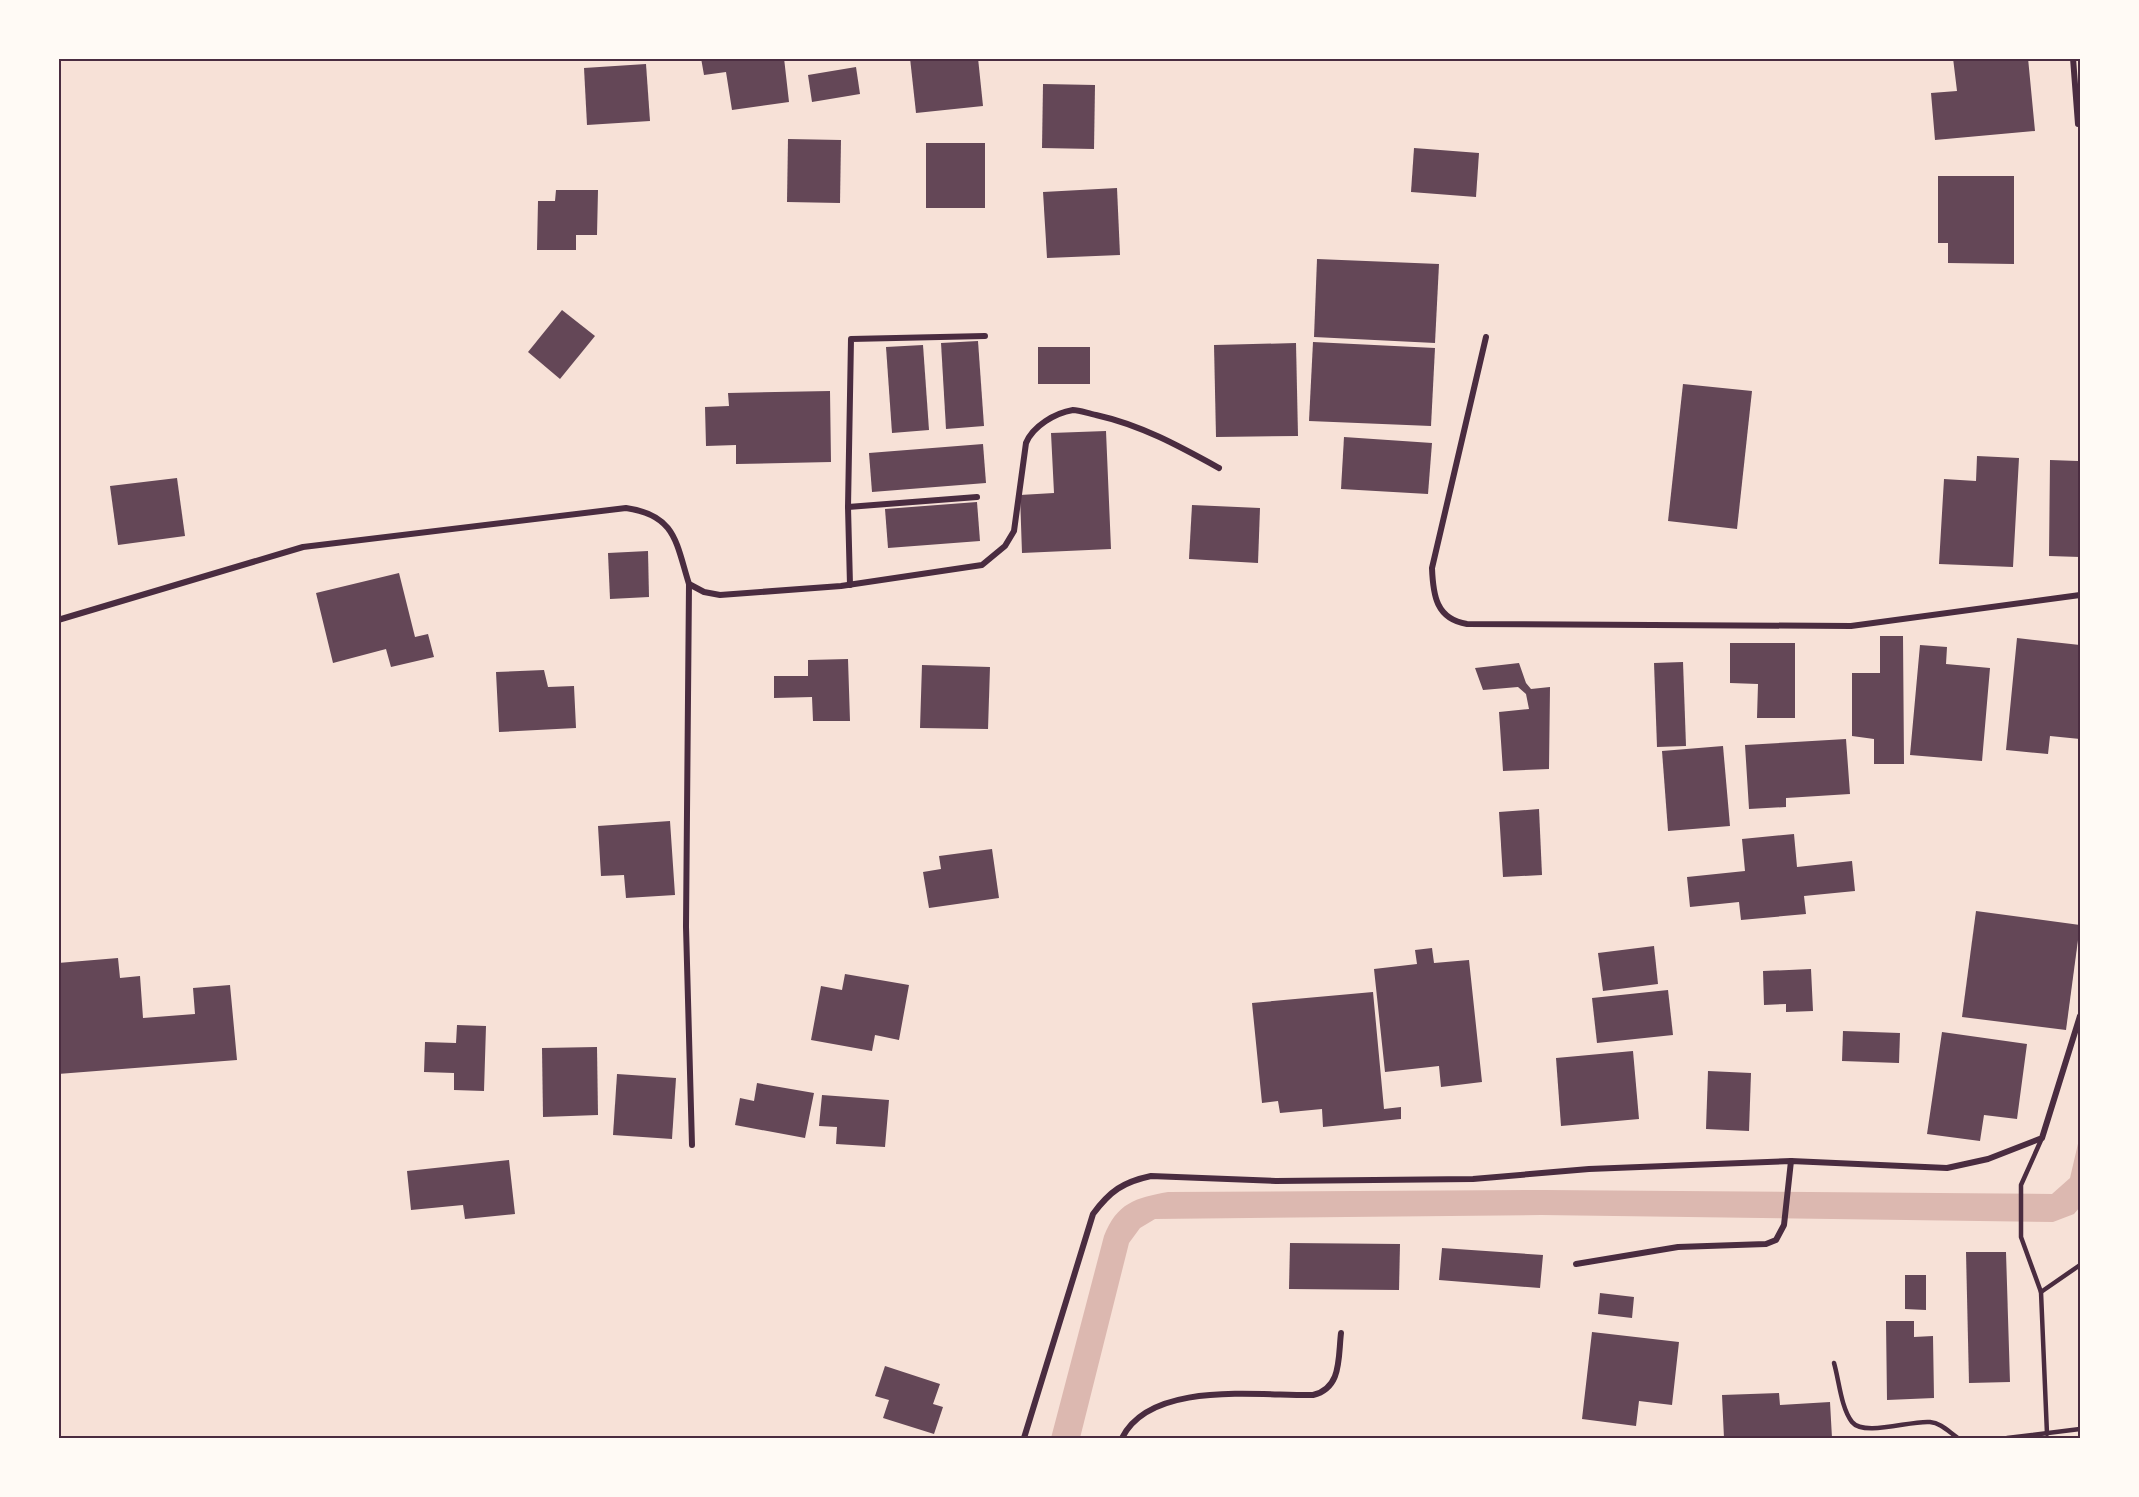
<svg xmlns="http://www.w3.org/2000/svg" width="2139" height="1497" viewBox="0 0 2139 1497" font-family="Roboto,sans-serif">
	<rect width="100%" height="100%" fill="#f7e1d7"/>
	<path fill="#dcb8b0" d="M 2080,1135 L 2080,1207 L 2074,1214 L 2053,1222 L 1541,1215 L 1155,1219 L 1140,1228 L 1129,1243 L 1080,1438 L 1051,1438 L 1104,1236 C 1117,1203 1135,1198 1168,1192 L 1546,1190 L 2052,1194 L 2070,1178 Z"/>
	<g fill="#644757">
		<path d="M 701,58 L 784,58 L 789,102 L 732,110 L 726,72 L 704,75 Z"/>
		<path d="M 910,58 L 978,58 L 983,106 L 916,113 Z"/>
		<path d="M 1953,58 L 2028,58 L 2035,131 L 1935,140 L 1931,93 L 1957,91 Z"/>
		<path d="M 646,64 L 650,121 L 587,125 L 584,68 Z"/>
		<path d="M 856,67 L 860,94 L 812,102 L 808,75 Z"/>
		<path d="M 1043,84 L 1095,85 L 1094,149 L 1042,148 Z"/>
		<path d="M 788,139 L 841,140 L 840,203 L 787,202 Z"/>
		<rect x="926" y="143" width="59" height="65"/>
		<path d="M 1414,148 L 1479,153 L 1476,197 L 1411,192 Z"/>
		<path d="M 1938,176 L 2014,176 L 2014,264 L 1948,263 L 1948,243 L 1938,243 Z"/>
		<path d="M 1117,188 L 1120,255 L 1047,258 L 1043,192 Z"/>
		<path d="M 556,190 L 598,190 L 597,235 L 576,235 L 576,250 L 537,250 L 538,201 L 555,201 Z"/>
		<path d="M 1317,259 L 1439,264 L 1435,343 L 1314,337 Z"/>
		<path d="M 562,310 L 595,336 L 560,379 L 528,352 Z"/>
		<path d="M 978,341 L 984,426 L 946,429 L 941,343 Z"/>
		<path d="M 1313,342 L 1435,348 L 1431,426 L 1309,421 Z"/>
		<path d="M 1296,343 L 1298,436 L 1216,437 L 1214,345 Z"/>
		<path d="M 923,345 L 929,430 L 892,433 L 886,347 Z"/>
		<rect x="1038" y="347" width="52" height="37"/>
		<path d="M 1683,384 L 1752,391 L 1737,529 L 1668,521 Z"/>
		<path d="M 830,391 L 831,462 L 736,464 L 736,445 L 706,446 L 705,407 L 729,406 L 728,393 Z"/>
		<path d="M 1106,431 L 1111,549 L 1022,553 L 1020,495 L 1054,493 L 1051,433 Z"/>
		<path d="M 1344,437 L 1432,443 L 1428,494 L 1341,489 Z"/>
		<path d="M 983,444 L 986,483 L 872,492 L 869,453 Z"/>
		<path d="M 2078,446 L 2080,447 L 2080,557 L 2049,556 L 2050,460 L 2078,461 Z"/>
		<path d="M 1977,456 L 2019,458 L 2013,567 L 1939,564 L 1944,479 L 1976,481 Z"/>
		<path d="M 177,478 L 185,536 L 118,545 L 110,486 Z"/>
		<path d="M 977,502 L 980,541 L 888,548 L 885,509 Z"/>
		<path d="M 1192,505 L 1260,508 L 1258,563 L 1189,559 Z"/>
		<path d="M 648,551 L 649,597 L 610,599 L 608,553 Z"/>
		<path d="M 399,573 L 415,637 L 428,634 L 434,657 L 391,667 L 386,649 L 333,663 L 316,593 Z"/>
		<path d="M 1880,636 L 1903,636 L 1904,764 L 1874,764 L 1874,739 L 1852,736 L 1852,673 L 1880,673 Z"/>
		<path d="M 2017,638 L 2080,645 L 2080,739 L 2050,736 L 2048,754 L 2006,750 Z"/>
		<path d="M 1730,643 L 1795,643 L 1795,718 L 1757,718 L 1758,684 L 1730,683 Z"/>
		<path d="M 1920,645 L 1947,647 L 1946,664 L 1990,668 L 1982,761 L 1910,755 Z"/>
		<path d="M 848,659 L 850,721 L 813,721 L 812,697 L 774,698 L 774,676 L 808,676 L 808,660 Z"/>
		<path d="M 1683,662 L 1686,746 L 1657,747 L 1654,663 Z"/>
		<path d="M 1519,663 L 1526,683 L 1531,689 L 1550,687 L 1549,769 L 1503,771 L 1499,712 L 1529,709 L 1526,694 L 1518,687 L 1483,690 L 1475,668 Z"/>
		<path d="M 922,665 L 990,667 L 988,729 L 920,728 Z"/>
		<path d="M 544,670 L 548,687 L 574,686 L 576,728 L 499,732 L 496,672 Z"/>
		<path d="M 1846,739 L 1850,794 L 1786,798 L 1786,807 L 1749,809 L 1745,745 Z"/>
		<path d="M 1723,746 L 1730,826 L 1668,831 L 1662,751 Z"/>
		<path d="M 1539,809 L 1542,875 L 1503,877 L 1499,812 Z"/>
		<path d="M 670,821 L 675,895 L 626,898 L 624,875 L 601,876 L 598,826 Z"/>
		<path d="M 1794,834 L 1797,867 L 1852,861 L 1855,891 L 1804,896 L 1806,914 L 1741,920 L 1739,902 L 1690,907 L 1687,877 L 1745,871 L 1742,839 Z"/>
		<path d="M 992,849 L 999,898 L 929,908 L 923,872 L 941,869 L 939,856 Z"/>
		<path d="M 1976,911 L 2080,925 L 2066,1030 L 1962,1017 Z"/>
		<path d="M 1654,946 L 1658,984 L 1603,991 L 1598,953 Z"/>
		<path d="M 1432,948 L 1434,963 L 1469,960 L 1482,1082 L 1441,1087 L 1439,1066 L 1385,1072 L 1374,969 L 1417,964 L 1415,950 Z"/>
		<path d="M 118,958 L 120,978 L 140,976 L 143,1018 L 195,1014 L 193,988 L 230,985 L 237,1060 L 58,1074 L 58,963 Z"/>
		<path d="M 1811,969 L 1813,1011 L 1786,1012 L 1786,1004 L 1764,1005 L 1763,971 Z"/>
		<path d="M 845,974 L 909,985 L 899,1040 L 875,1035 L 872,1051 L 811,1040 L 821,986 L 842,990 Z"/>
		<path d="M 1668,990 L 1673,1035 L 1597,1043 L 1592,998 Z"/>
		<path d="M 1373,992 L 1384,1109 L 1401,1107 L 1401,1119 L 1323,1127 L 1322,1109 L 1280,1113 L 1278,1101 L 1262,1103 L 1252,1003 Z"/>
		<path d="M 457,1025 L 486,1026 L 484,1091 L 454,1090 L 454,1073 L 424,1072 L 425,1042 L 456,1043 Z"/>
		<path d="M 1843,1031 L 1900,1033 L 1899,1063 L 1842,1061 Z"/>
		<path d="M 1942,1032 L 2027,1044 L 2017,1119 L 1984,1115 L 1980,1141 L 1927,1134 Z"/>
		<path d="M 597,1047 L 598,1115 L 543,1117 L 542,1048 Z"/>
		<path d="M 1633,1051 L 1639,1119 L 1561,1126 L 1556,1058 Z"/>
		<path d="M 1708,1071 L 1751,1073 L 1749,1131 L 1706,1129 Z"/>
		<path d="M 617,1074 L 676,1078 L 672,1139 L 613,1135 Z"/>
		<path d="M 757,1083 L 814,1093 L 805,1138 L 735,1125 L 740,1098 L 754,1101 Z"/>
		<path d="M 822,1095 L 889,1100 L 885,1147 L 836,1144 L 837,1127 L 819,1126 Z"/>
		<path d="M 509,1160 L 515,1214 L 465,1219 L 463,1205 L 411,1210 L 407,1171 Z"/>
		<path d="M 1290,1243 L 1400,1244 L 1399,1290 L 1289,1289 Z"/>
		<path d="M 1442,1248 L 1543,1255 L 1540,1288 L 1439,1280 Z"/>
		<path d="M 1966,1252 L 2006,1252 L 2010,1382 L 1969,1383 Z"/>
		<path d="M 1905,1275 L 1926,1275 L 1926,1310 L 1905,1309 Z"/>
		<path d="M 1600,1293 L 1634,1297 L 1632,1318 L 1598,1314 Z"/>
		<path d="M 1886,1321 L 1914,1321 L 1914,1337 L 1933,1336 L 1934,1398 L 1887,1400 Z"/>
		<path d="M 1592,1332 L 1679,1342 L 1672,1405 L 1639,1401 L 1636,1426 L 1582,1419 Z"/>
		<path d="M 885,1366 L 940,1384 L 933,1404 L 943,1407 L 934,1434 L 883,1418 L 889,1400 L 875,1396 Z"/>
		<path d="M 1779,1393 L 1780,1405 L 1830,1402 L 1832,1438 L 1724,1438 L 1722,1395 Z"/>
	</g>
	<g fill="none" stroke-linecap="round" stroke-linejoin="round">
		<g stroke="#4a2c40" stroke-width="4.5">
			<path d="M 2042,1138 L 2021,1185 L 2021,1237 L 2041,1292 L 2047,1434"/>
			<path d="M 2041,1292 L 2080,1265"/>
			<path d="M 1834,1363 C 1839,1380 1841,1408 1852,1422 C 1864,1437 1911,1420 1930,1422 C 1941,1423 1949,1432 1958,1438"/>
			<path d="M 2007,1438 L 2080,1429"/>
		</g>
		<g stroke="#4a2c40" stroke-width="6">
			<path d="M 2073,58 L 2078,124"/>
			<path d="M 1486,337 L 1432,568 C 1433,595 1436,619 1467,624 L 1851,626 L 2080,595"/>
			<path d="M 848,507 L 977,497"/>
			<path d="M 689,584 L 686,927 L 692,1145"/>
			<path d="M 850,585 L 848,507 L 851,339 L 985,336"/>
			<path d="M 58,620 L 303,547 L 626,508 C 676,515 676,543 689,584 L 704,592 L 720,595 L 841,586 L 982,565 L 1005,546 L 1014,531 L 1026,443 C 1033,426 1055,413 1073,410 C 1080,410 1089,414 1096,415 C 1141,425 1179,446 1219,468"/>
			<path d="M 1576,1264 L 1678,1247 L 1766,1244 L 1776,1240 L 1784,1225 L 1791,1161"/>
			<path d="M 1024,1438 L 1093,1214 C 1110,1191 1123,1182 1151,1176 L 1276,1181 L 1473,1179 L 1589,1169 L 1791,1161 L 1947,1168 L 1988,1159 L 2042,1138 L 2080,1016"/>
			<path d="M 1122,1438 C 1151,1380 1259,1396 1313,1395 C 1342,1388 1338,1358 1341,1333"/>
		</g>
	</g>
	<rect width="2139" height="1497" fill="none" stroke="#fffaf5" stroke-width="120"/>
	<rect x="60" y="60" width="2019" height="1377" fill="none" stroke="#4a2c40" stroke-width="2"/>
</svg>
